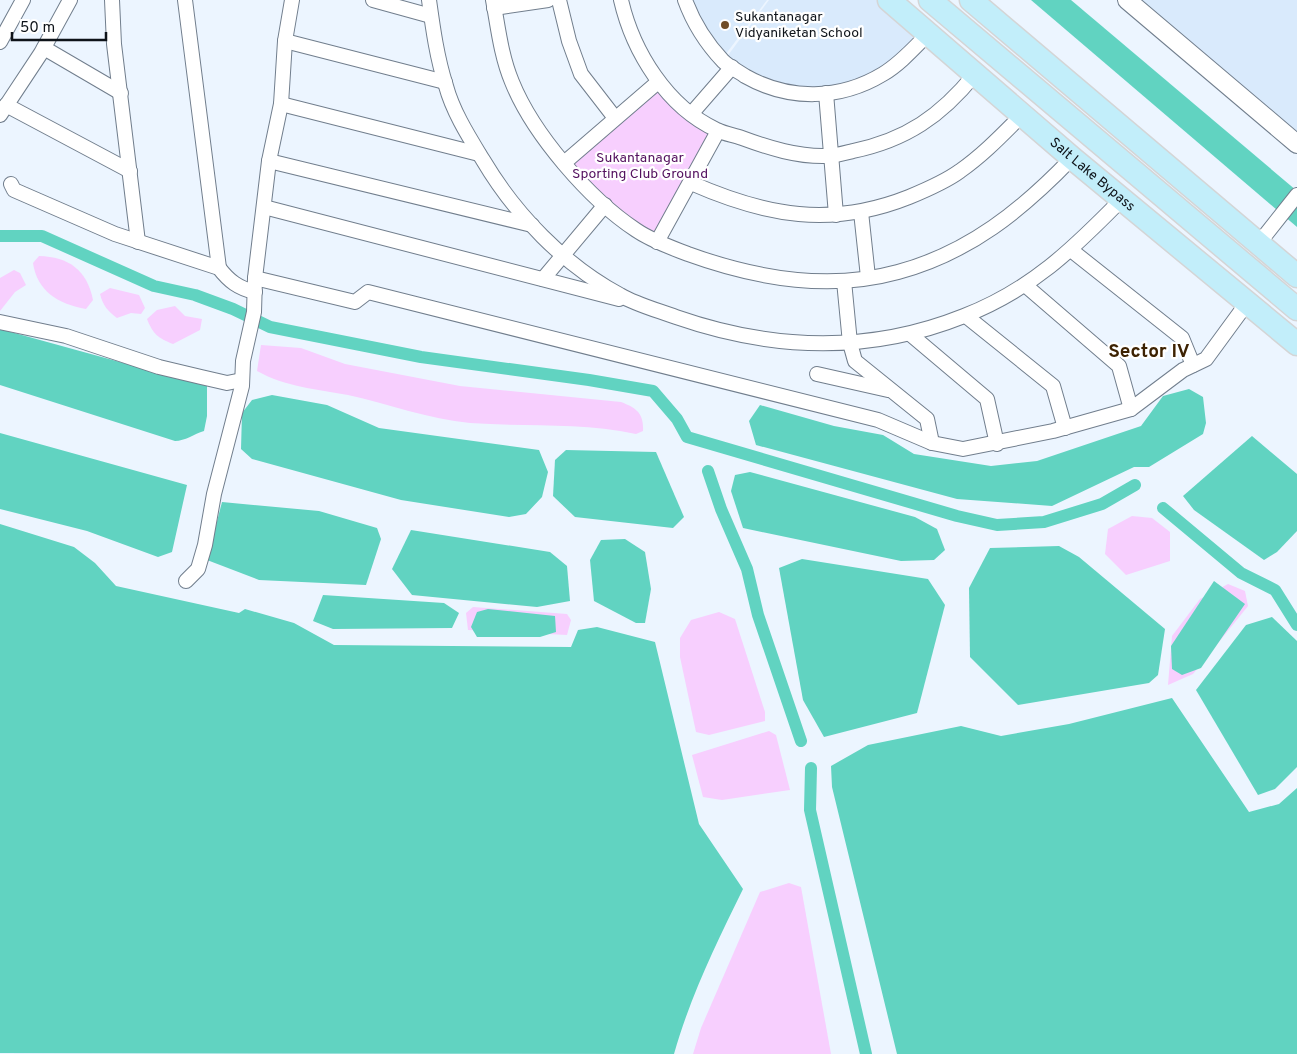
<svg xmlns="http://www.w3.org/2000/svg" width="1297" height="1054" viewBox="0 0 1297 1054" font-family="Overpass,sans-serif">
	<rect width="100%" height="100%" fill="#ecf5ff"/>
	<g fill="#d9eafc">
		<path d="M 691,0 L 767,0 L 725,55 L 710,39 Z"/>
		<path d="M 769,0 L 878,0 L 922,36 L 905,55 L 846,88 L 776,87 L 726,58 Z"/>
		<path d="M 1135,0 L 1297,0 L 1297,137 Z"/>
	</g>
	<g fill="#f7cffe">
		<path d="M 659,89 L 713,133 L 656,236 L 605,199 L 570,164 Z"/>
		<path d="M 39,256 C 69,257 87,270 93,300 L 86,309 C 58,304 37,291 33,263 Z"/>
		<path d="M 14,270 L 20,273 L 26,285 L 15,292 L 0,311 L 0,278 Z"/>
		<path d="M 110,288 L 139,295 L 145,308 L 141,314 L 131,313 L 117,318 C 108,311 103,306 100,294 Z"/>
		<path d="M 175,306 L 185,316 L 202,319 L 200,330 L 173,344 C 158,338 153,334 147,319 L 157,310 Z"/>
		<path d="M 261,345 L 301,348 L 345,364 L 460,386 L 621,402 C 637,408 644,414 643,431 L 636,434 C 581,422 526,427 470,423 C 429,419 388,404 348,395 C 316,389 286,387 257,371 Z"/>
		<path d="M 1132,516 L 1152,518 L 1170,532 L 1170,561 L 1126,575 L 1105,554 L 1108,529 Z"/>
		<path d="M 1228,584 L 1245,591 L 1248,606 L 1193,674 L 1168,685 L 1172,636 L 1200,599 Z"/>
		<path d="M 473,607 L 567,614 L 571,620 L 567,635 L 468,630 L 466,613 Z"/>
		<path d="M 719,612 L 735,619 L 765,712 L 765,721 L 709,735 L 696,732 L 680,657 L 680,638 L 691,620 Z"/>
		<path d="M 769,731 L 776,735 L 790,790 L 722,800 L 703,797 L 692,755 Z"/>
		<path d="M 789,883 L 801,887 L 831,1054 L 693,1054 L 701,1028 L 760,892 Z"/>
	</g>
	<g fill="#61d3c1">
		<path d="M 1031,0 L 1071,0 L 1297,191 L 1297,227 Z"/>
		<path d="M 0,329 L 207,386 L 207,416 L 204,431 C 194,434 185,441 175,441 L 0,385 Z"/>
		<path d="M 1189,389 L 1203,397 L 1206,423 L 1203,434 L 1149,467 L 1134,467 L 1052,506 L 957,499 L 756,445 L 749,421 L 760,405 L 834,426 L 883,435 L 914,454 L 991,466 L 1037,461 L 1141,426 L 1163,396 Z"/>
		<path d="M 272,395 L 327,405 L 379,428 L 539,450 L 548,472 L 542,497 L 526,514 L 509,517 L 401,500 L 252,459 L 241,449 L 242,413 L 252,400 Z"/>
		<path d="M 0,433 L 187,485 L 172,552 L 158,557 L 87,531 L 0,509 Z"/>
		<path d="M 1252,436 L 1297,474 L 1297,531 L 1277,552 L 1264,560 L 1194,510 L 1183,496 Z"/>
		<path d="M 566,450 L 656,452 L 684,517 L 673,528 L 575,517 L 553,496 L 555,460 Z"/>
		<path d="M 750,472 L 915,517 L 937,529 L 945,550 L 934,560 L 901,561 L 743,528 L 731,491 L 735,475 Z"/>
		<path d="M 222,502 L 319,511 L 377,528 L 381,539 L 366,585 L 259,580 L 207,560 Z"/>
		<path d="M 0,524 L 74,547 L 95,563 L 116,586 L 239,613 L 245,609 L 294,623 L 334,645 L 571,647 L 578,630 L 597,627 L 655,642 L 699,824 L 743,889 C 717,942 690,997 674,1054 L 0,1053 Z"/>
		<path d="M 411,530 L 550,552 L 567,566 L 570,601 L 537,607 L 412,595 L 392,569 Z"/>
		<path d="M 625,539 L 645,552 L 651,589 L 645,623 L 636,623 L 594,601 L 590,560 L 601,540 Z"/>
		<path d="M 1059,546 L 1079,557 L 1165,629 L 1158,675 L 1149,683 L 1018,705 L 970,657 L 969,588 L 990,548 Z"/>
		<path d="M 802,559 L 928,579 L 945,605 L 917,713 L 824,737 L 803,700 L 779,568 Z"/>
		<path d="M 1214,581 L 1245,604 L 1201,668 L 1182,675 L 1172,669 L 1171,646 Z"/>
		<path d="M 323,595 L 444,603 L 459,613 L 452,628 L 333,629 L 313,621 Z"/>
		<path d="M 488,609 L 555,616 L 556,632 L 540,637 L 477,637 L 471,627 L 477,612 Z"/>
		<path d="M 1272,617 L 1297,641 L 1297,767 L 1275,789 L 1258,795 L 1196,690 L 1246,625 Z"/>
		<path d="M 1172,698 L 1249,812 L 1279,804 L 1297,788 L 1297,1054 L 897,1054 L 832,787 L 831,766 L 868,745 L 961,726 L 1001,736 L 1069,724 Z"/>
	</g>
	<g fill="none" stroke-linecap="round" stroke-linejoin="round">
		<g stroke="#61d3c1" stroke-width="12">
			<path d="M 0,236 L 42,236 L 154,286 L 195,295 L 233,309 L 270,327 L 421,357 L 589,380 L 653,391 L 677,419 L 687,437 L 957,516 L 997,525 L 1044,522 L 1102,504 L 1135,485"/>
			<path d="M 708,471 L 721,509 L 747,569 L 758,615 L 801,741"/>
			<path d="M 1163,508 L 1241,573 L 1275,590 L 1297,625"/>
			<path d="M 811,768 L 810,810 L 866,1054"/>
		</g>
		<defs>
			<g id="minor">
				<path d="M 112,0 L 114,44 L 138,242"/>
				<path d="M 185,0 L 219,268"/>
				<path d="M 373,0 L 431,16"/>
				<path d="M 429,0 C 433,29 437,58 446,86 C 453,112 469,137 483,160 C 515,214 564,265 620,295 C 637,305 657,310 676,317 C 771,350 869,354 964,316 C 1031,290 1073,249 1122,199"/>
				<path d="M 493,0 C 498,27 501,56 512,82 C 533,134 589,199 636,230 C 652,241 670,247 688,254 C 754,278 829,291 898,272 C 969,253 1022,210 1072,158"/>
				<path d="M 559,0 L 569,41 L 581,74 L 615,118"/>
				<path d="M 621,0 C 633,52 667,107 717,130 C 725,134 734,135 742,138 C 769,148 798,157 827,156 C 835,156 845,153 853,151 C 906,140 941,116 975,74"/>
				<path d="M 685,0 C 693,22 707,44 723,61 C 729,67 738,71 745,76 C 789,101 840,100 883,74 C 900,64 914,48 928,34"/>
				<path d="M 494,8 L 548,0"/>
				<path d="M 285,41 L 445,82"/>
				<path d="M 0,42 L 23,0"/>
				<path d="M 44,48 L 121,93"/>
				<path d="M 826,93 L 836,215"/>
				<path d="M 281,104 L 479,154"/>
				<path d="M 6,105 L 130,171"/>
				<path d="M 692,113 L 732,67"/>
				<path d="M 0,115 L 41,53 L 70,0"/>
				<path d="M 269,161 L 532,225"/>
				<path d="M 564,163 L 658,82"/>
				<path d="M 691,183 C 766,216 831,228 909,197 C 926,190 945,182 960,171 C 983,155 1002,135 1022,115"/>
				<path d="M 11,184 L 14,190 L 115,234 L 219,268 C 229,281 238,288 255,292"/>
				<path d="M 264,207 L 619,299"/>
				<path d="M 861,212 L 868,277"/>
				<path d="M 657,242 L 718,131"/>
				<path d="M 1259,243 L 1297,195"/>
				<path d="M 1071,250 L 1182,338 L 1193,365"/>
				<path d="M 255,278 L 355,302 L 368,292 L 878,420 L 932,443 L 963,449 L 1053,431 L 1131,409 L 1183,370 L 1206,359 L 1247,303"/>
				<path d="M 543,279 L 605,205"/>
				<path d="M 844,281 L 850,343 L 855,361 L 927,419 L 932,443"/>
				<path d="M 1025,285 L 1119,366 L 1131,409"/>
				<path d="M 966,316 L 1053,386 L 1065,428"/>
				<path d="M 0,322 L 66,336 L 159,367 L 201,377 L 227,383 L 242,380"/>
				<path d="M 910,334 L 987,399 L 997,444"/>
				<path d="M 817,374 L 888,390"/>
				<path d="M 186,581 L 198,569 L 205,545 L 214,494 L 242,386 L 243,361 L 254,312 L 255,278 L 269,161 L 281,104 L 285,41 L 292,0"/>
			</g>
			<path id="tertiary" d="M 1127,0 L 1297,144"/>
			<g id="primary">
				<path id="s1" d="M 889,0 L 1072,158 L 1297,344"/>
				<path d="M 930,0 L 1297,309"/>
				<path d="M 971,0 L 1297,276"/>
			</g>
		</defs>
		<use href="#minor" stroke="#717e8d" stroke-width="16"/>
		<use href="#tertiary" stroke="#717e8d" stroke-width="20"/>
		<use href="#primary" stroke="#d4d5d6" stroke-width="25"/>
		<use href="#minor" stroke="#fff" stroke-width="14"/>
		<use href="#tertiary" stroke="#fff" stroke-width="18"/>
		<use href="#primary" stroke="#c2eefa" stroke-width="22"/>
	</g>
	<circle fill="#714d27" stroke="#fff" stroke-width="2" cx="725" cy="25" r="5"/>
	<g text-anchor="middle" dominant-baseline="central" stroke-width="4.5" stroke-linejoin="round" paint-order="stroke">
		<g font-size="14" fill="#0e1319" stroke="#fff" text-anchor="start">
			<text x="735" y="17">Sukantanagar<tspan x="735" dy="16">Vidyaniketan School</tspan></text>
		</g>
		<g font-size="14" fill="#53105e" stroke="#fff">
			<text x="640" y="158">Sukantanagar<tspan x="640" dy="16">Sporting Club Ground</tspan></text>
		</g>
		<g font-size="14" fill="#0e1319" stroke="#fff">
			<text stroke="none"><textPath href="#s1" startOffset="268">Salt Lake Bypass</textPath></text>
		</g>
		<g font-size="19" font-weight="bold" fill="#3d2202" stroke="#fff">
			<text x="1149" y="352">Sector IV</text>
		</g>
	</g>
	<path d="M12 32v8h94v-8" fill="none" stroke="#0e1319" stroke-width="2.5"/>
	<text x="20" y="32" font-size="15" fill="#0e1319" stroke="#ffffff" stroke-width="4" paint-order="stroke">50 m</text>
</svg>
